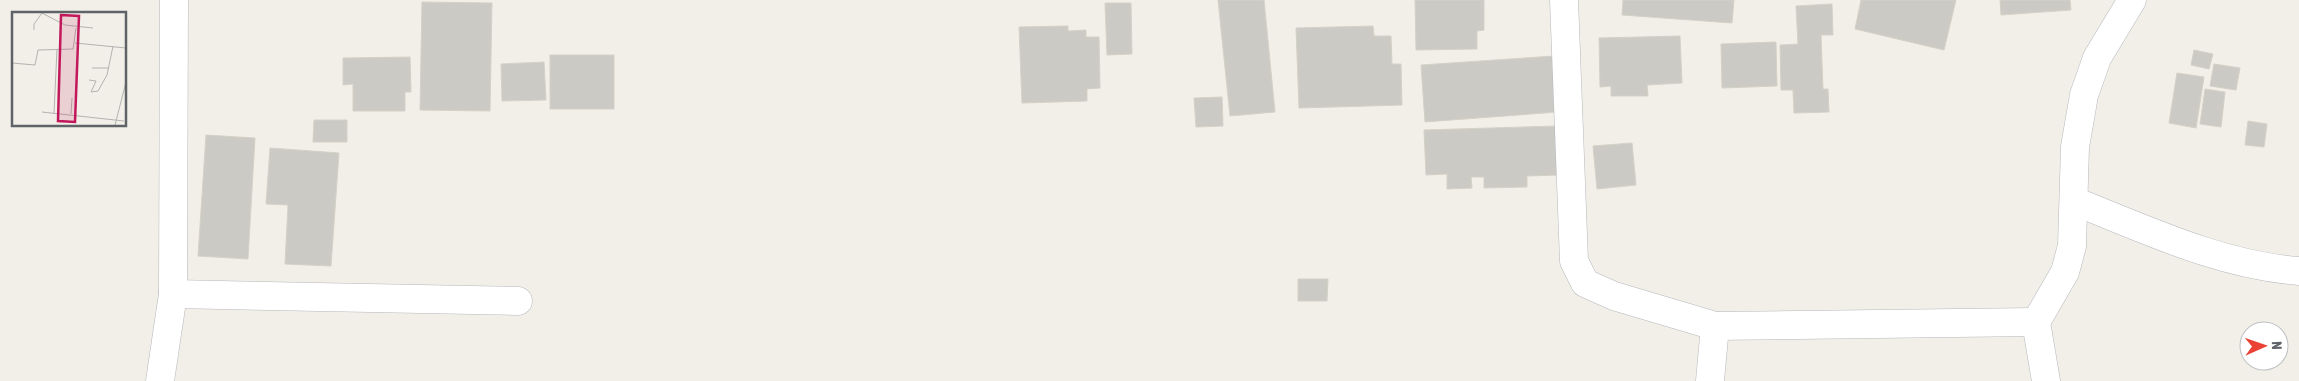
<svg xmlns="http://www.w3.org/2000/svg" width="2299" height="381" viewBox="0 0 2299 381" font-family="'Asap Condensed',sans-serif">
	<rect width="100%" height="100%" fill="#f1efe8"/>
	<g fill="#cccac5" stroke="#d6d1c6">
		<path d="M 1218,0 L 1264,0 L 1275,112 L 1230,116 Z"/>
		<path d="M 1415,0 L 1484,0 L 1484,30 L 1477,31 L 1477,49 L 1416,50 Z"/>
		<path d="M 1623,0 L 1734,0 L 1732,23 L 1622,15 Z"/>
		<path d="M 1861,0 L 1956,0 L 1944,50 L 1855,29 Z"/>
		<path d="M 2000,0 L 2070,0 L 2071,10 L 2001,15 Z"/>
		<path d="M 422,2 L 492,3 L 490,111 L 420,110 Z"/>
		<path d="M 1105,3 L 1131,3 L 1132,54 L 1107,55 Z"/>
		<path d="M 1832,4 L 1833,35 L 1821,35 L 1823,89 L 1828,89 L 1829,112 L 1794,113 L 1793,90 L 1781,90 L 1780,45 L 1798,44 L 1796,6 Z"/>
		<path d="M 1068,26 L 1068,31 L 1086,30 L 1086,37 L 1099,37 L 1100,88 L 1087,89 L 1087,101 L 1022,103 L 1019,27 Z"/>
		<path d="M 1373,26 L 1374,36 L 1391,36 L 1392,64 L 1401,64 L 1402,105 L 1299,108 L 1296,28 Z"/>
		<path d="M 1680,36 L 1682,83 L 1647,85 L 1648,96 L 1611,96 L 1611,86 L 1600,87 L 1599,38 Z"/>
		<path d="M 1776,42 L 1777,86 L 1722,88 L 1721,44 Z"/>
		<path d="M 2194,50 L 2213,54 L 2209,69 L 2191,65 Z"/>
		<rect x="550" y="55" width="64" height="54"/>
		<path d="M 1554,56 L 1558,112 L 1425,122 L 1421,65 Z"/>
		<path d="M 410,57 L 411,92 L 405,92 L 405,111 L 353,111 L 353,84 L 343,85 L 343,58 Z"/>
		<path d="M 544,62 L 546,100 L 502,101 L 501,64 Z"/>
		<path d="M 2214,64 L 2240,68 L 2236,90 L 2210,86 Z"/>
		<path d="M 2177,73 L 2204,77 L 2196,128 L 2169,123 Z"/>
		<path d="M 2205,89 L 2225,92 L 2221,127 L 2200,124 Z"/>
		<path d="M 1222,97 L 1223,126 L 1196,127 L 1194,98 Z"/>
		<path d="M 314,120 L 347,120 L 347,142 L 313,142 Z"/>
		<path d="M 2248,121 L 2267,124 L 2264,147 L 2245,145 Z"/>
		<path d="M 1556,126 L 1558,175 L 1527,176 L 1527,187 L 1484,188 L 1484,177 L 1471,177 L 1472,188 L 1447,189 L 1447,174 L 1426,175 L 1424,130 Z"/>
		<path d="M 206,135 L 255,138 L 248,259 L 198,256 Z"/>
		<path d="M 1632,143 L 1636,185 L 1597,189 L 1593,146 Z"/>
		<path d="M 270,148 L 339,153 L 331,266 L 285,264 L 288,205 L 266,204 Z"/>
		<path d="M 1298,279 L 1328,279 L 1327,301 L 1298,301 Z"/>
	</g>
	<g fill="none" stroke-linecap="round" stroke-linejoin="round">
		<defs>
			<g id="minor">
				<path d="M 1564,0 L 1574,261 L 1585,283 L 1614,296 L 1715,326 L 2036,322"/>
				<path d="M 2074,201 C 2147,230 2220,265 2299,271"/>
				<path d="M 173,294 L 518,301"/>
				<path d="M 160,381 L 173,294 L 174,0"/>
				<path d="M 1710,381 L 1715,326"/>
				<path d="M 2046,381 L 2036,322 L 2065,272 L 2072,246 L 2075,147 L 2084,95 L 2097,58 L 2132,0"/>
			</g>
		</defs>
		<use href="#minor" stroke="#b5b8bc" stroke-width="29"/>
		<use href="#minor" stroke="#fff" stroke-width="28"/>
	</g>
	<g transform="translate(12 12)">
		<rect width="114" height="114" fill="#f1efe8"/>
		<path fill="none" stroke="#b3b3b1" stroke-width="1" d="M 28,0 L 53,13 L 81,16M 22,18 L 22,12 L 30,1M 63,31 L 114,36M 0,51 L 23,53 L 26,38 L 61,37 L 64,16M 80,56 L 97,56M 77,68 L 84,69 L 79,80 L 86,79 L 95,63 L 101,34M 30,100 L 112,109M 42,101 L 45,37M 59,102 L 60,86M 103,113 L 114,70"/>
		<path fill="#c2185b" fill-opacity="0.15" stroke="#c2185b" stroke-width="2.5" d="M 49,3 L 67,4 L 63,110 L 46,109 Z"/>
		<rect width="114" height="114" fill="none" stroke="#5f6368" stroke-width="2.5"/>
	</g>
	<g transform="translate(2264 346) rotate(88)"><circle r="24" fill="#ffffff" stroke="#bfc1c3"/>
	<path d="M0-4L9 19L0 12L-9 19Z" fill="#ea4335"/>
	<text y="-8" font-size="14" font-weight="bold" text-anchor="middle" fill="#5f6368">N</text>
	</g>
</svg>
